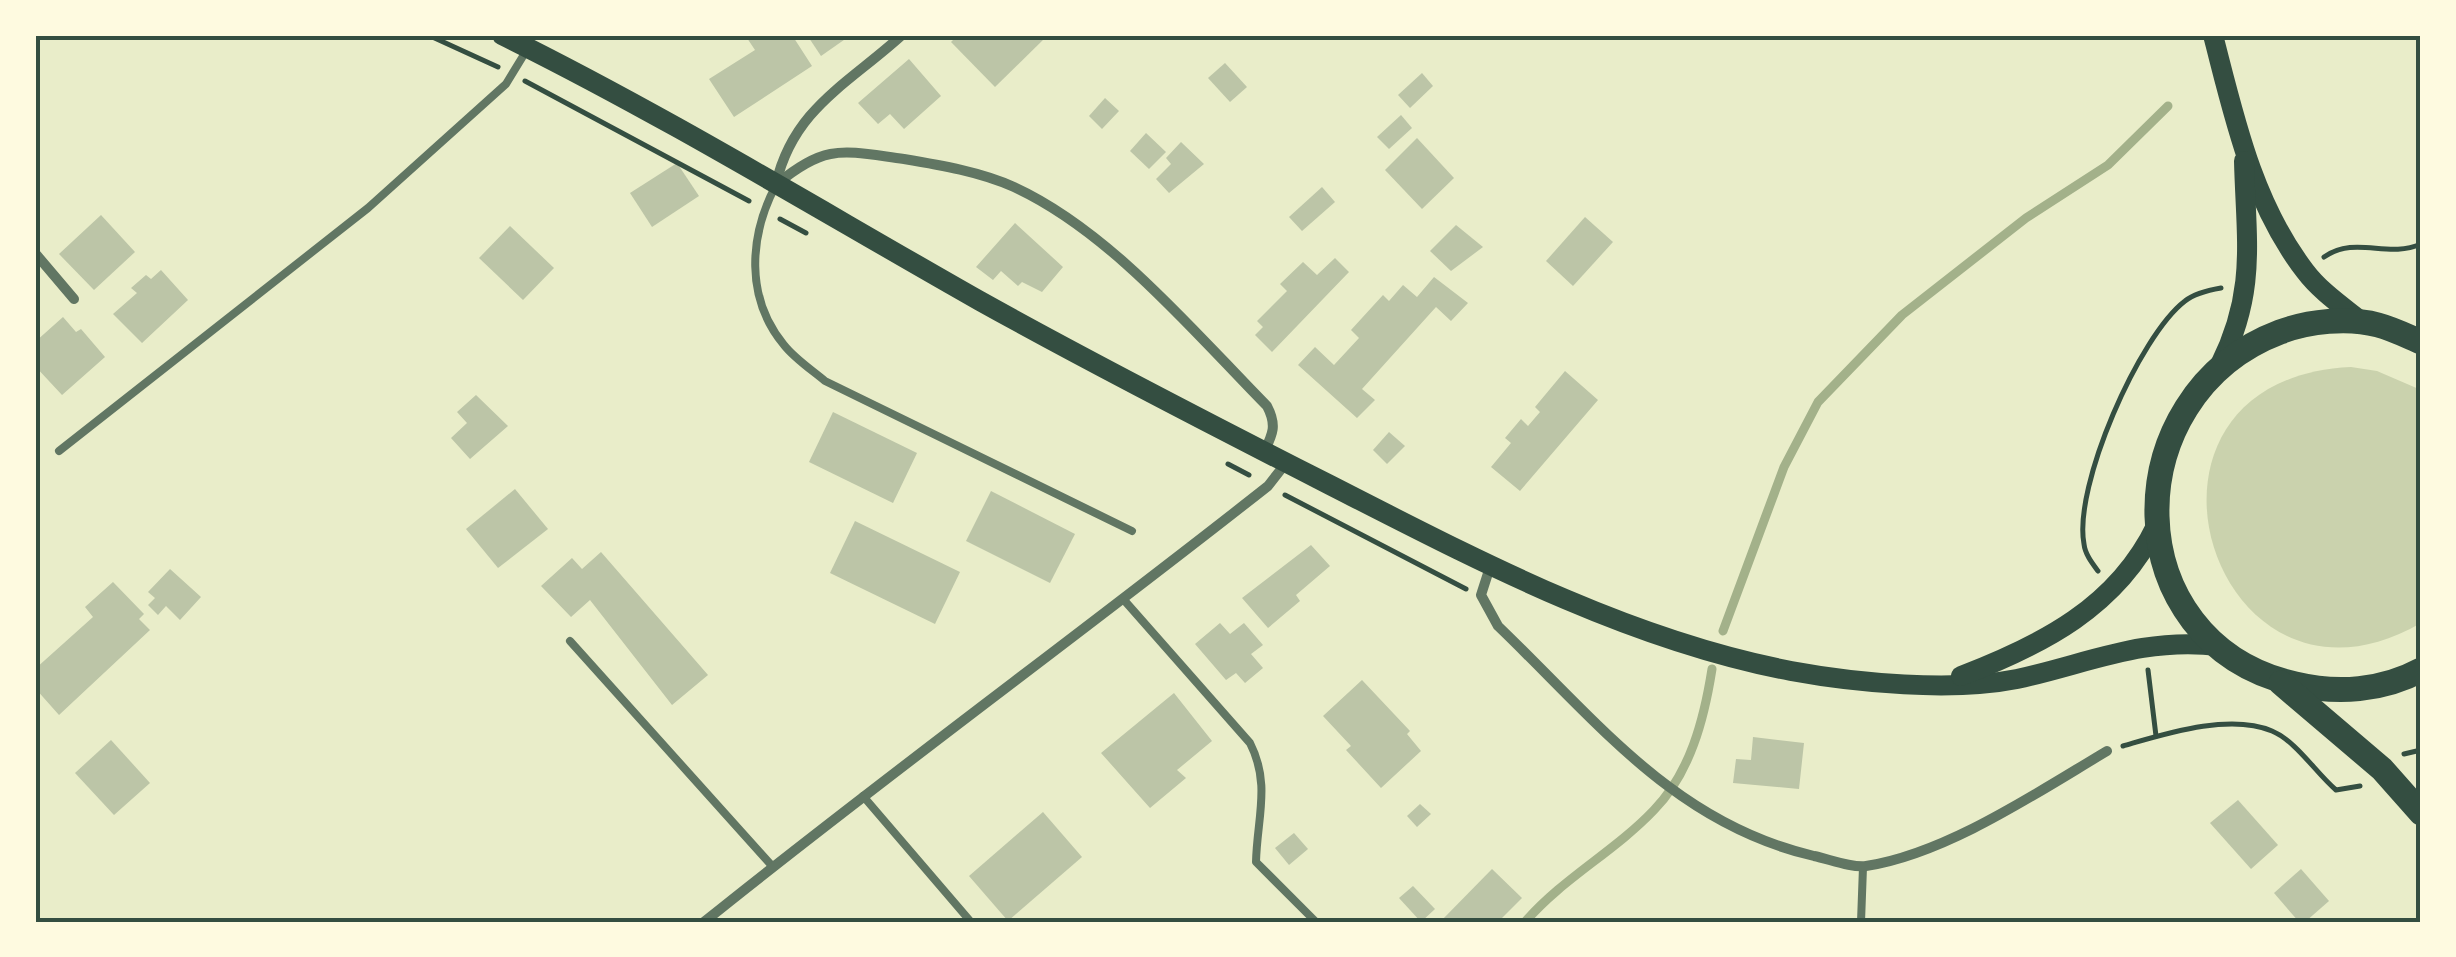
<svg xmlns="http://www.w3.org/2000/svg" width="2456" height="957" viewBox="0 0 2456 957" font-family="Lato,sans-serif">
	<rect width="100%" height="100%" fill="#e9edc9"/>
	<path fill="#cad2ad" d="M 2351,367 L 2377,371 L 2421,390 L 2421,623 C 2212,744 2099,379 2351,367 Z"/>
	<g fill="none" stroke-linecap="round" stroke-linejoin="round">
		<g stroke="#a3b18a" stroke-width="9">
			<path d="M 1723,631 L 1784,467 L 1818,402 L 1902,315 L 2026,218 L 2108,165 L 2168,106"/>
			<path d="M 1525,922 C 1563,878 1614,852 1654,810 C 1690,773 1704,720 1712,669"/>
		</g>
	</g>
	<g fill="#bcc5a7">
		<path d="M 745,35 L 792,35 L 812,66 L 734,117 L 709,79 L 755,50 Z"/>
		<path d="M 807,35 L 851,35 L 821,56 Z"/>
		<path d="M 958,35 L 1042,35 L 1045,38 L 995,87 L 951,42 Z"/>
		<path d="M 909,59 L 941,96 L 904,129 L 890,114 L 878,124 L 858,103 Z"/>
		<path d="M 1225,63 L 1247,87 L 1230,102 L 1208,78 Z"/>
		<path d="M 1422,73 L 1433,86 L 1410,108 L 1398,95 Z"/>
		<path d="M 1105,98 L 1119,111 L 1102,129 L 1089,116 Z"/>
		<path d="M 1401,115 L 1412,128 L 1389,149 L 1377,137 Z"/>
		<path d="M 1146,133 L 1166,152 L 1149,169 L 1130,151 Z"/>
		<path d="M 1417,138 L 1454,178 L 1422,209 L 1385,170 Z"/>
		<path d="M 1181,142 L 1204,164 L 1169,193 L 1156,179 L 1171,164 L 1166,158 Z"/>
		<path d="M 677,163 L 699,196 L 652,227 L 630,193 Z"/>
		<path d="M 1322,187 L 1335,202 L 1302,231 L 1289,217 Z"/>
		<path d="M 101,215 L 135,252 L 94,290 L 59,254 Z"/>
		<path d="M 1585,217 L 1613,242 L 1573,286 L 1546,261 Z"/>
		<path d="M 1015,223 L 1063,267 L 1042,292 L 1022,282 L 1018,286 L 1001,271 L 993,280 L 976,267 Z"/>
		<path d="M 1456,225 L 1483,247 L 1451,271 L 1430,251 Z"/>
		<path d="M 510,226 L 554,268 L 523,300 L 479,258 Z"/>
		<path d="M 1335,258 L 1349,272 L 1272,352 L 1255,335 L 1263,327 L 1257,321 L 1287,291 L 1280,284 L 1303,262 L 1317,275 Z"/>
		<path d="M 161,270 L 188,300 L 142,343 L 113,314 L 137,293 L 131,288 L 146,275 L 151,279 Z"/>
		<path d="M 1434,277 L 1468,303 L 1451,321 L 1436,307 L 1362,389 L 1375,400 L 1357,418 L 1298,365 L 1315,347 L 1334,365 L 1359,338 L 1351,330 L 1383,295 L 1389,301 L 1403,285 L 1417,297 Z"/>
		<path d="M 63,317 L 76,332 L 81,329 L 105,357 L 62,395 L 35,366 L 35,342 Z"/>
		<path d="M 1565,371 L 1598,400 L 1520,491 L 1491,467 L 1511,443 L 1505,438 L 1521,419 L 1528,426 L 1540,412 L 1535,407 Z"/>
		<path d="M 476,395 L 508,426 L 470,459 L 451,438 L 467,423 L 457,412 Z"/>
		<path d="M 833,412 L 917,453 L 893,503 L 809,462 Z"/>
		<path d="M 1389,432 L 1405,446 L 1387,464 L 1373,450 Z"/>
		<path d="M 515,489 L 548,529 L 498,568 L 466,529 Z"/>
		<path d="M 991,491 L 1075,534 L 1050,583 L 966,541 Z"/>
		<path d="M 855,521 L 960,572 L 935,624 L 830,573 Z"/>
		<path d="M 1311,545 L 1330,566 L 1296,595 L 1300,601 L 1268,628 L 1242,598 Z"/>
		<path d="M 601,552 L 708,675 L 672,705 L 590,600 L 571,617 L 541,586 L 572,558 L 582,569 Z"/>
		<path d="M 170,569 L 201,597 L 180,620 L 166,606 L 158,615 L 148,605 L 155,598 L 148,592 Z"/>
		<path d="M 113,582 L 144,614 L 139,619 L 150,630 L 59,715 L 35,688 L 35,669 L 93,617 L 85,607 Z"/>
		<path d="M 1220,623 L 1230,634 L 1244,623 L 1263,645 L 1251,654 L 1263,668 L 1245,683 L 1236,673 L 1226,680 L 1195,644 Z"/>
		<path d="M 1362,680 L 1410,731 L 1407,734 L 1421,751 L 1381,788 L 1346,750 L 1351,746 L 1323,716 Z"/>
		<path d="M 1174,693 L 1212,741 L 1177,770 L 1186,778 L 1150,808 L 1101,753 Z"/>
		<path d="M 1753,737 L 1804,743 L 1799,789 L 1733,783 L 1736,759 L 1751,760 Z"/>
		<path d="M 111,740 L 150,783 L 114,815 L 75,773 Z"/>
		<path d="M 2238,800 L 2278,845 L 2251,869 L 2210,823 Z"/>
		<path d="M 1420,804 L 1431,814 L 1417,827 L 1407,816 Z"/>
		<path d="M 1043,812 L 1082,857 L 1008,921 L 969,876 Z"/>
		<path d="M 1294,833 L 1308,849 L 1289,865 L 1275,848 Z"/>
		<path d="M 1492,869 L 1522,898 L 1498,922 L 1440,922 Z"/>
		<path d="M 2301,869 L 2329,901 L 2305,922 L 2299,922 L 2274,893 Z"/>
		<path d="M 1413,886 L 1435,909 L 1421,922 L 1399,898 Z"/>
	</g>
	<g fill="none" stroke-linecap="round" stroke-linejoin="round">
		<g stroke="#344e41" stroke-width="5">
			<path d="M 428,35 L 498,67"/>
			<path d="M 525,81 L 749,201"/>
			<path d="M 780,219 L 806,233"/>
			<path d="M 2324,257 C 2356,235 2387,259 2421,244"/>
			<path d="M 1228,464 L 1249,475"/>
			<path d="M 1285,495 L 1466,589"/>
			<path d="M 2098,571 C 2092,563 2085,554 2084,544 C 2073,487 2139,336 2185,301 C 2195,293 2209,290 2221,288"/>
			<path d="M 2148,670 L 2156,736"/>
			<path d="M 2123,746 C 2165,734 2229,713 2272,731 C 2296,741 2316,773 2336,790 L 2360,786"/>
			<path d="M 2404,754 L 2421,750"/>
		</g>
		<g stroke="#617663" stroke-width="8">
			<path d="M 776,185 C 749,236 745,298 784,345 C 795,359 812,370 825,381 L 1132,531"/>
			<path d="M 59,451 L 368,208 L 506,84 L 528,48"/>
			<path d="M 1124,600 L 1250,743 C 1271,784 1257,818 1256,862 L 1316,922"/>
			<path d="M 570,641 L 773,867"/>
			<path d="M 863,796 L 971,922"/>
			<path d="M 1861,922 L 1863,867"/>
		</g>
		<g stroke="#617663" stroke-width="10">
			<path d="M 776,184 C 793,109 848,84 902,35"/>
			<path d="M 777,184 C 826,143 843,151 904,159 C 940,165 981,172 1014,187 C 1110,231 1194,332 1267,406 C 1277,425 1273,434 1264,452"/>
			<path d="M 35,253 L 74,299"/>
			<path d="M 1490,567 L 1481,595 L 1498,626 C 1597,721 1675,824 1814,856 C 1829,859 1851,868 1866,866 C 1946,854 2038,792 2107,751"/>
			<path d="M 704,922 C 889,773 1082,633 1268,486 L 1286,463"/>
		</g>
		<g stroke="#344e41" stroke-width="20">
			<path d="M 502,35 C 666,116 821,211 980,301 C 1095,365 1212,425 1330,485 C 1477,560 1628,640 1791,671 C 1856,683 1952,692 2017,679 C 2090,663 2142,637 2219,646"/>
			<path d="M 2213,35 C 2234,116 2252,202 2305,271 C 2320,291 2342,306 2362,322"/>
			<path d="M 2220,365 C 2257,290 2246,241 2244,161"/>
			<path d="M 1961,676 C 2042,645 2117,607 2156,526"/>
		</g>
		<g stroke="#344e41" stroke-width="25">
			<path d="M 2421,342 C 2407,336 2393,329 2378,325 C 2348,317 2309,321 2280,332 C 2113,395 2114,643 2295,684 C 2337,694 2382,691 2421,670"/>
			<path d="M 2281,683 L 2382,769 L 2421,813"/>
		</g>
	</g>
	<rect width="2456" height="957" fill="none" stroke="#fefae0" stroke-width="75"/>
	<rect x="38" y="38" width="2380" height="882" fill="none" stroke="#344e41" stroke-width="4"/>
</svg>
